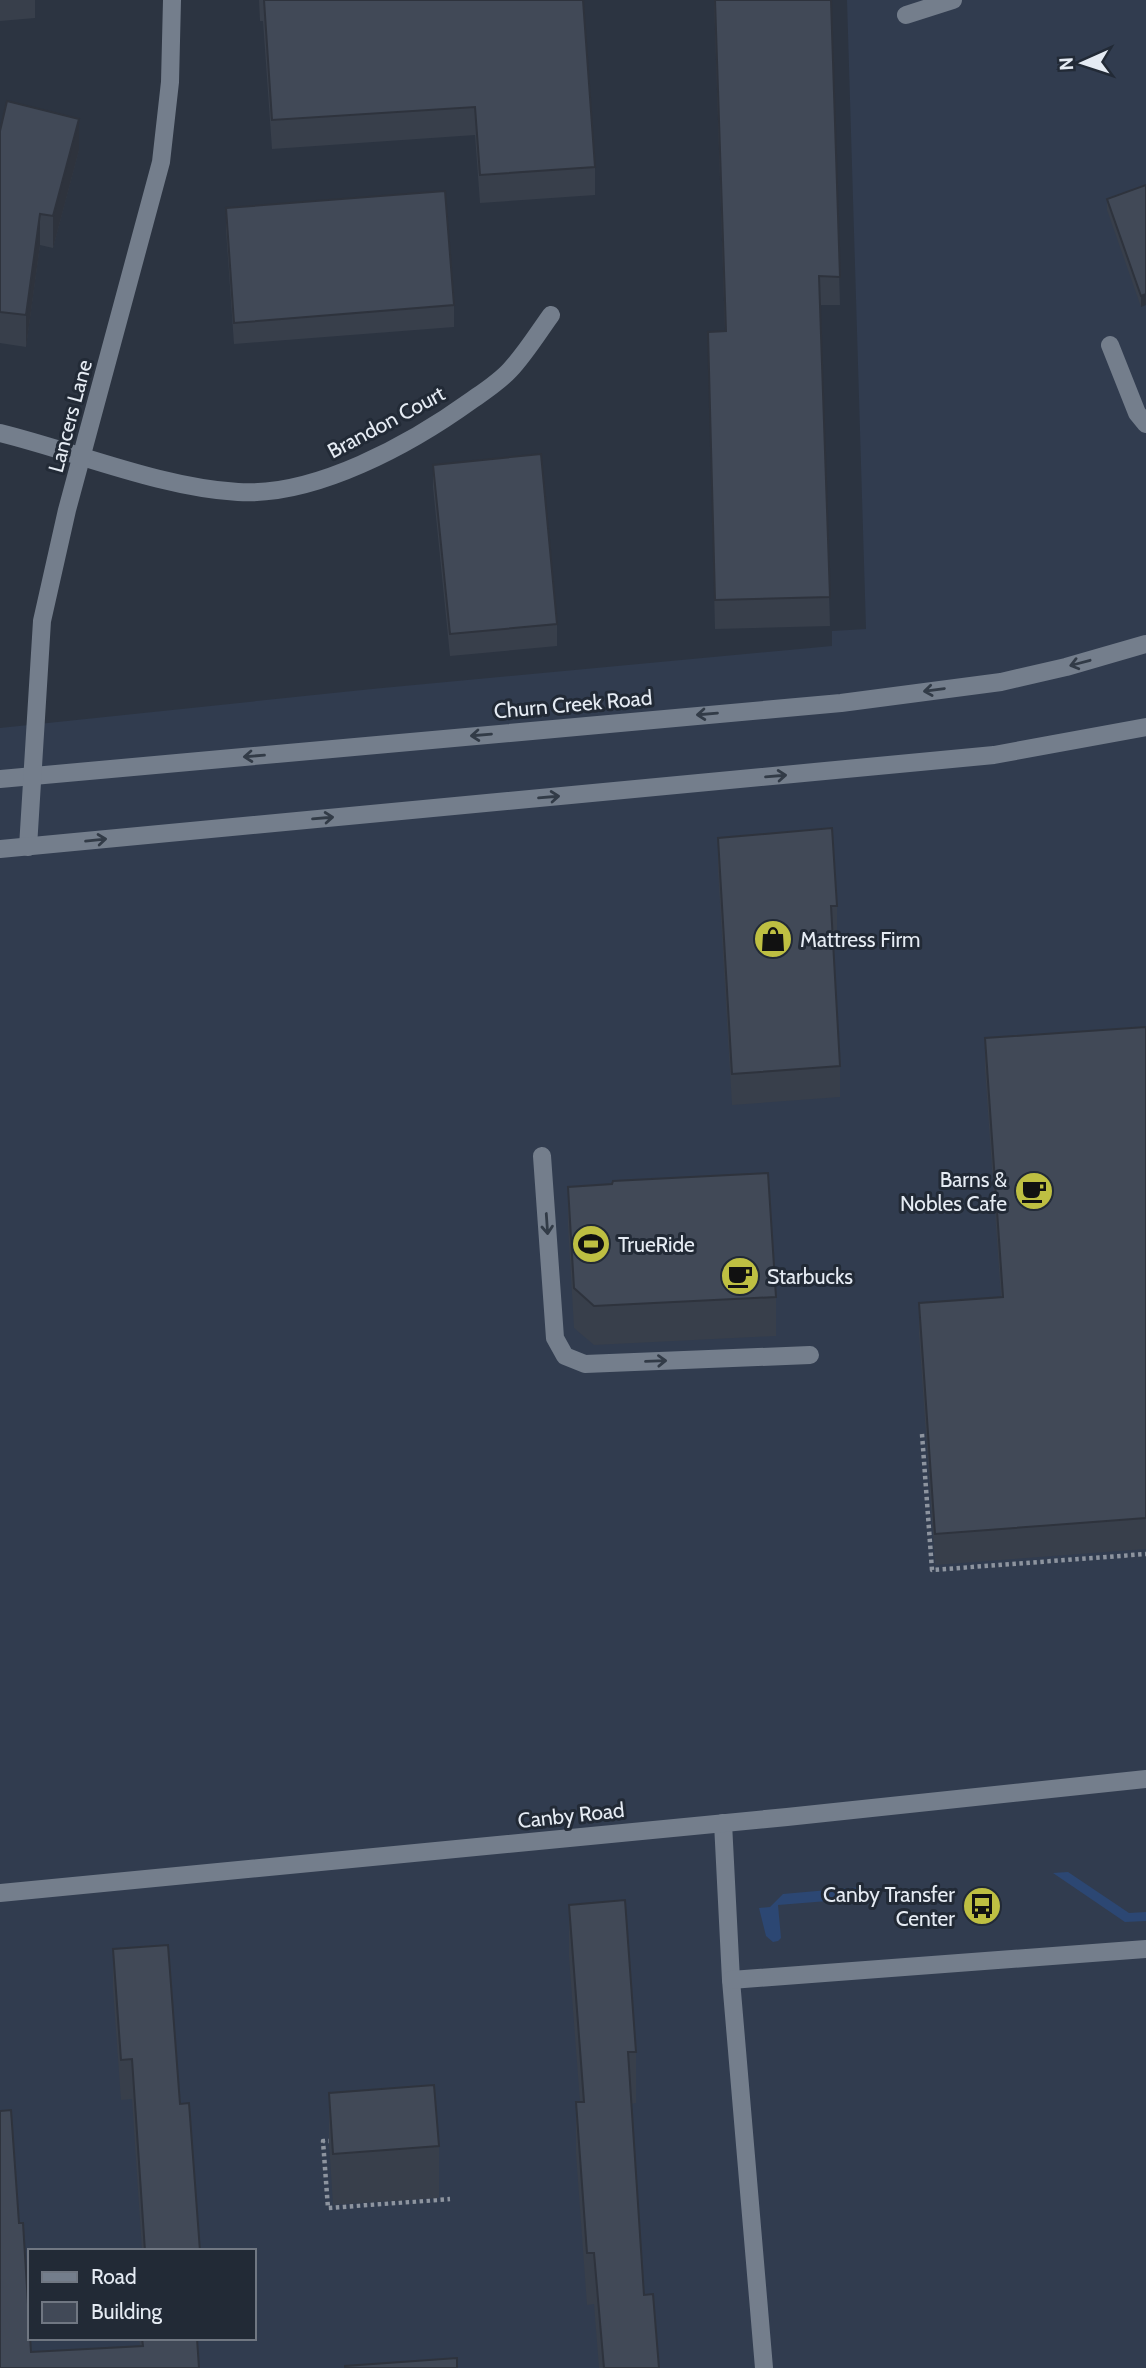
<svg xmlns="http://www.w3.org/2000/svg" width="1146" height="2368" viewBox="0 0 1146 2368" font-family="Cabin,sans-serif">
	<rect width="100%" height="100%" fill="#2c3441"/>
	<path fill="#313c4f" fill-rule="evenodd" d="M 847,0 L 1146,0 L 1146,2368 L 0,2368 L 0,728 L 372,689 L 832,646 L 832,631 L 866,629 ZM 30,2251 L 254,2251 L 254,2338 L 30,2338 Z"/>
	<g fill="#2c4773">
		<path d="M 1068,1872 L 1129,1913 L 1146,1912 L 1146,1921 L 1125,1922 L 1053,1873 Z"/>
		<path d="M 862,1887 L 865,1898 L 778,1905 L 781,1938 L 778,1941 L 773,1942 L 766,1936 L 759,1908 L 770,1907 L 783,1894 Z"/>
	</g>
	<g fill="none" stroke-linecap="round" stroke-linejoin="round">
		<g stroke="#8d949f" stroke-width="4.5" stroke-dasharray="3.5 3.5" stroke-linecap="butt">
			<path d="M 922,1434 L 932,1570 L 1146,1554"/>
			<path d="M 332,2141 L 323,2141 L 328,2208 L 450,2199"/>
		</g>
		<g stroke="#747e8c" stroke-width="18">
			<path d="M 906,15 L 953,0"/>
			<path d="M 1110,345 L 1137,413 L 1146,424"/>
			<path d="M 542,1156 L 555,1338 L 565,1356 L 585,1364 L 810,1355"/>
			<path d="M 723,1823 L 731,1980 L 764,2368"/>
			<path d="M 731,1980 L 1146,1949"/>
		</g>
		<path stroke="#747e8c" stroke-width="18" d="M 0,433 C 77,452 159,487 238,492 C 315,497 411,444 472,400 C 485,391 499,382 510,370 C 525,354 538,333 551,315"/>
		<g stroke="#747e8c" stroke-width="18">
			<path d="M 0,779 L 841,703 L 1001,682 L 1066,667 L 1146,644"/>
			<path d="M 28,847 L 42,621 L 67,510 L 161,162 L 170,82 L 172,0"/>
			<path d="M 0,849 L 994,755 L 1146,727"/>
			<path d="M 0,1893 L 787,1817 L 1146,1779"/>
		</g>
	</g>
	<g fill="#383f4b">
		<path d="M 0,0 L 35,0 L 35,18 L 0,21 Z"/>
		<path d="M 259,0 L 583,0 L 595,167 L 595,195 L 480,203 L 475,135 L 272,149 L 263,21 L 260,21 Z"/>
		<path d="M 714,0 L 831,0 L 840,305 L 820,305 L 830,626 L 715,629 L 708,332 L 725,331 Z"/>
		<path d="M 0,131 L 79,150 L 53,248 L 40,245 L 26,347 L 0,343 Z"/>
		<path d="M 1146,185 L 1141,307 L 1107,210 L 1107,199 Z"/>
		<path d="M 226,208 L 454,305 L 454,327 L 234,344 L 226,230 Z"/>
		<path d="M 433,465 L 557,624 L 557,646 L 450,656 L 433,487 Z"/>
		<path d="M 718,838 L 837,906 L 837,937 L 833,937 L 840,1066 L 840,1097 L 732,1105 L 718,869 Z"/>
		<path d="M 1146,1027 L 1146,1549 L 935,1565 L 919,1334 L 919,1303 L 1001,1297 L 985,1069 L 985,1038 Z"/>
		<path d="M 568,1187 L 776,1297 L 776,1336 L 594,1345 L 574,1328 L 568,1226 Z"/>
		<path d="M 569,1905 L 636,2052 L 636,2103 L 631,2104 L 644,2295 L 659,2368 L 599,2368 L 594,2304 L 587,2305 L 576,2154 L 576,2102 L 580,2102 L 569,1957 Z"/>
		<path d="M 113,1949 L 180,2104 L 200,2251 L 142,2251 L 132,2099 L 121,2100 L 113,1989 Z"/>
		<path d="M 329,2093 L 439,2146 L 439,2198 L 333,2205 L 329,2144 Z"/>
		<path d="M 19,2223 L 31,2352 L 140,2346 L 139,2338 L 197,2338 L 0,2368 Z"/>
	</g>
	<g fill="#2e333d">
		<path d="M 79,119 L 79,150 L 53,248 L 53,216 Z"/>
		<path d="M 40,214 L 40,245 L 26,347 L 26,315 Z"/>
		<path d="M 1146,294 L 1146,305 L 1141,307 L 1141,296 Z"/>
	</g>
	<g fill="#414957" stroke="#2e333d" stroke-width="2">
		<path d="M 264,0 L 583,0 L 595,167 L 480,175 L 475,107 L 272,120 Z"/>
		<path d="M 715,0 L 831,0 L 840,277 L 819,276 L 830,597 L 715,600 L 708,332 L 726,331 Z"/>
		<path d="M 7,101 L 79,119 L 53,216 L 40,214 L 26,315 L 0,312 L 0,131 Z"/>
		<path d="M 1146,185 L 1146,294 L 1141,296 L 1107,199 Z"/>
		<path d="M 445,191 L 454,305 L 234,323 L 226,208 Z"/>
		<path d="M 541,454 L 557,624 L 450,634 L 433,465 Z"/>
		<path d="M 832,828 L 837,906 L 831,906 L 840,1066 L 732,1074 L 718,838 Z"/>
		<path d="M 1146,1027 L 1146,1518 L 935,1534 L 919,1303 L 1003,1297 L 985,1038 Z"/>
		<path d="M 768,1173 L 776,1297 L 594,1306 L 574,1288 L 568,1187 L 612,1184 L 613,1181 Z"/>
		<path d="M 625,1900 L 636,2052 L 628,2052 L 644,2295 L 653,2294 L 659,2368 L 604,2368 L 594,2253 L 587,2253 L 576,2102 L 584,2102 L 569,1905 Z"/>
		<path d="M 168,1945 L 180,2104 L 189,2103 L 200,2251 L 145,2251 L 132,2059 L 121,2060 L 113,1949 Z"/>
		<path d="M 434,2085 L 439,2146 L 333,2154 L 329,2093 Z"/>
		<path d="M 11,2110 L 19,2223 L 23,2223 L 31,2352 L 143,2346 L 142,2338 L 197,2338 L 199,2368 L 0,2368 L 0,2111 Z"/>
		<path d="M 457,2358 L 457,2368 L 345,2368 L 345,2366 Z"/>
	</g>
	<defs><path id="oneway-shaft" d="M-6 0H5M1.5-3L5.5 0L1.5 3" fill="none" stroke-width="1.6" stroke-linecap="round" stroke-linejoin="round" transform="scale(1.75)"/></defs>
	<g stroke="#323b47">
		<use href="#oneway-shaft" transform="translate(1080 663) rotate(165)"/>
		<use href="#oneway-shaft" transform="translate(934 690) rotate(172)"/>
		<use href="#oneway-shaft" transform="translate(707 714) rotate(175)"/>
		<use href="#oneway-shaft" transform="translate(481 735) rotate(175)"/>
		<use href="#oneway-shaft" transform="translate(254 756) rotate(175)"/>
		<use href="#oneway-shaft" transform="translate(776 776) rotate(-5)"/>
		<use href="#oneway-shaft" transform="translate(549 797) rotate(-5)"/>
		<use href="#oneway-shaft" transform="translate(323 818) rotate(-5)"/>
		<use href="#oneway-shaft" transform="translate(96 840) rotate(-6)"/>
		<use href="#oneway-shaft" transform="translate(547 1224) rotate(86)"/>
		<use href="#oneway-shaft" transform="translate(656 1361) rotate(-2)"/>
	</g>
	<defs>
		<symbol id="shop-disc" viewBox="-11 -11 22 22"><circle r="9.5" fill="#bebf42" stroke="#222a36"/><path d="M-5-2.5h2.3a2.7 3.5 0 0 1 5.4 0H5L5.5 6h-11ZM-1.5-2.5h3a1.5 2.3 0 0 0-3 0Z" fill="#111"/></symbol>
		<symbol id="cafe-disc" viewBox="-11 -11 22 22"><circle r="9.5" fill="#bebf42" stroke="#222a36"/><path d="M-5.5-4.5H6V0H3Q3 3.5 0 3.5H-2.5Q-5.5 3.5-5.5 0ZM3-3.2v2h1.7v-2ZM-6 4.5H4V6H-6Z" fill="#111"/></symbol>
		<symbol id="stadium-disc" viewBox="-11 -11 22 22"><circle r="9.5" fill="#bebf42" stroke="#222a36"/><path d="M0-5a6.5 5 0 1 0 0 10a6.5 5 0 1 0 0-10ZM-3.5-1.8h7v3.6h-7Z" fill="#111"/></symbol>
		<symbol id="bus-disc" viewBox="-11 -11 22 22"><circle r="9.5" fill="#bebf42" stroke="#222a36"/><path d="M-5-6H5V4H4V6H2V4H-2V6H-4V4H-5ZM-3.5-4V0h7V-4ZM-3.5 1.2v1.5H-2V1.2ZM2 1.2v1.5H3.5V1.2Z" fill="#111"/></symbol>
	</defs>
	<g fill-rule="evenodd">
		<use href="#shop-disc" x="751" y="917" width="44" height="44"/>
		<use href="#cafe-disc" x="1012" y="1169" width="44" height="44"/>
		<use href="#stadium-disc" x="569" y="1222" width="44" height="44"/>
		<use href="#cafe-disc" x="718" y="1254" width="44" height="44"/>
		<use href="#bus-disc" x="960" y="1884" width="44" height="44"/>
	</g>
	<g text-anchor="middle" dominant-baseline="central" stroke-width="6" stroke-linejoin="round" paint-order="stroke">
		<g font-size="21" fill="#e5ebf3" stroke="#222a36">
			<text transform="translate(70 416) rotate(-75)">Lancers Lane</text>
			<text transform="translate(386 422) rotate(-28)">Brandon Court</text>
			<text transform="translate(573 704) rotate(-5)">Churn Creek Road</text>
			<text transform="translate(571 1815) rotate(-6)">Canby Road</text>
		</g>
		<g font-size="21" fill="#e5ebf3" stroke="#222a36" text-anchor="start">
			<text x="800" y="939">Mattress Firm</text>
			<text x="1007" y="1179" text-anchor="end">Barns &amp;<tspan x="1007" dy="24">Nobles Cafe</tspan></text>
			<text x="618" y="1244">TrueRide</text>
			<text x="767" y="1276">Starbucks</text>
			<text x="955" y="1894" text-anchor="end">Canby Transfer<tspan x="955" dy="24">Center</tspan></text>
		</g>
	</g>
	<rect x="28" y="2249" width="228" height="91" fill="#222a36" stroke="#707782" stroke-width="2"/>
	<rect x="42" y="2272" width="35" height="10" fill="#747e8c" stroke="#707782" stroke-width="2"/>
	<text x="91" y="2284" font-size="21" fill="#e5ebf3">Road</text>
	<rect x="42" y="2302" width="35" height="21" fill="#414957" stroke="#707782" stroke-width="2"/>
	<text x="91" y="2319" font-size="21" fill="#e5ebf3">Building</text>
	<g transform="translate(1083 63) rotate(267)" stroke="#222a36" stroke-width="5" paint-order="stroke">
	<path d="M0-5L12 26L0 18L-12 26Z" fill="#e5ebf3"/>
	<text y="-10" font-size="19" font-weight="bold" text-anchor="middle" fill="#e5ebf3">N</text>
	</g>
</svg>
